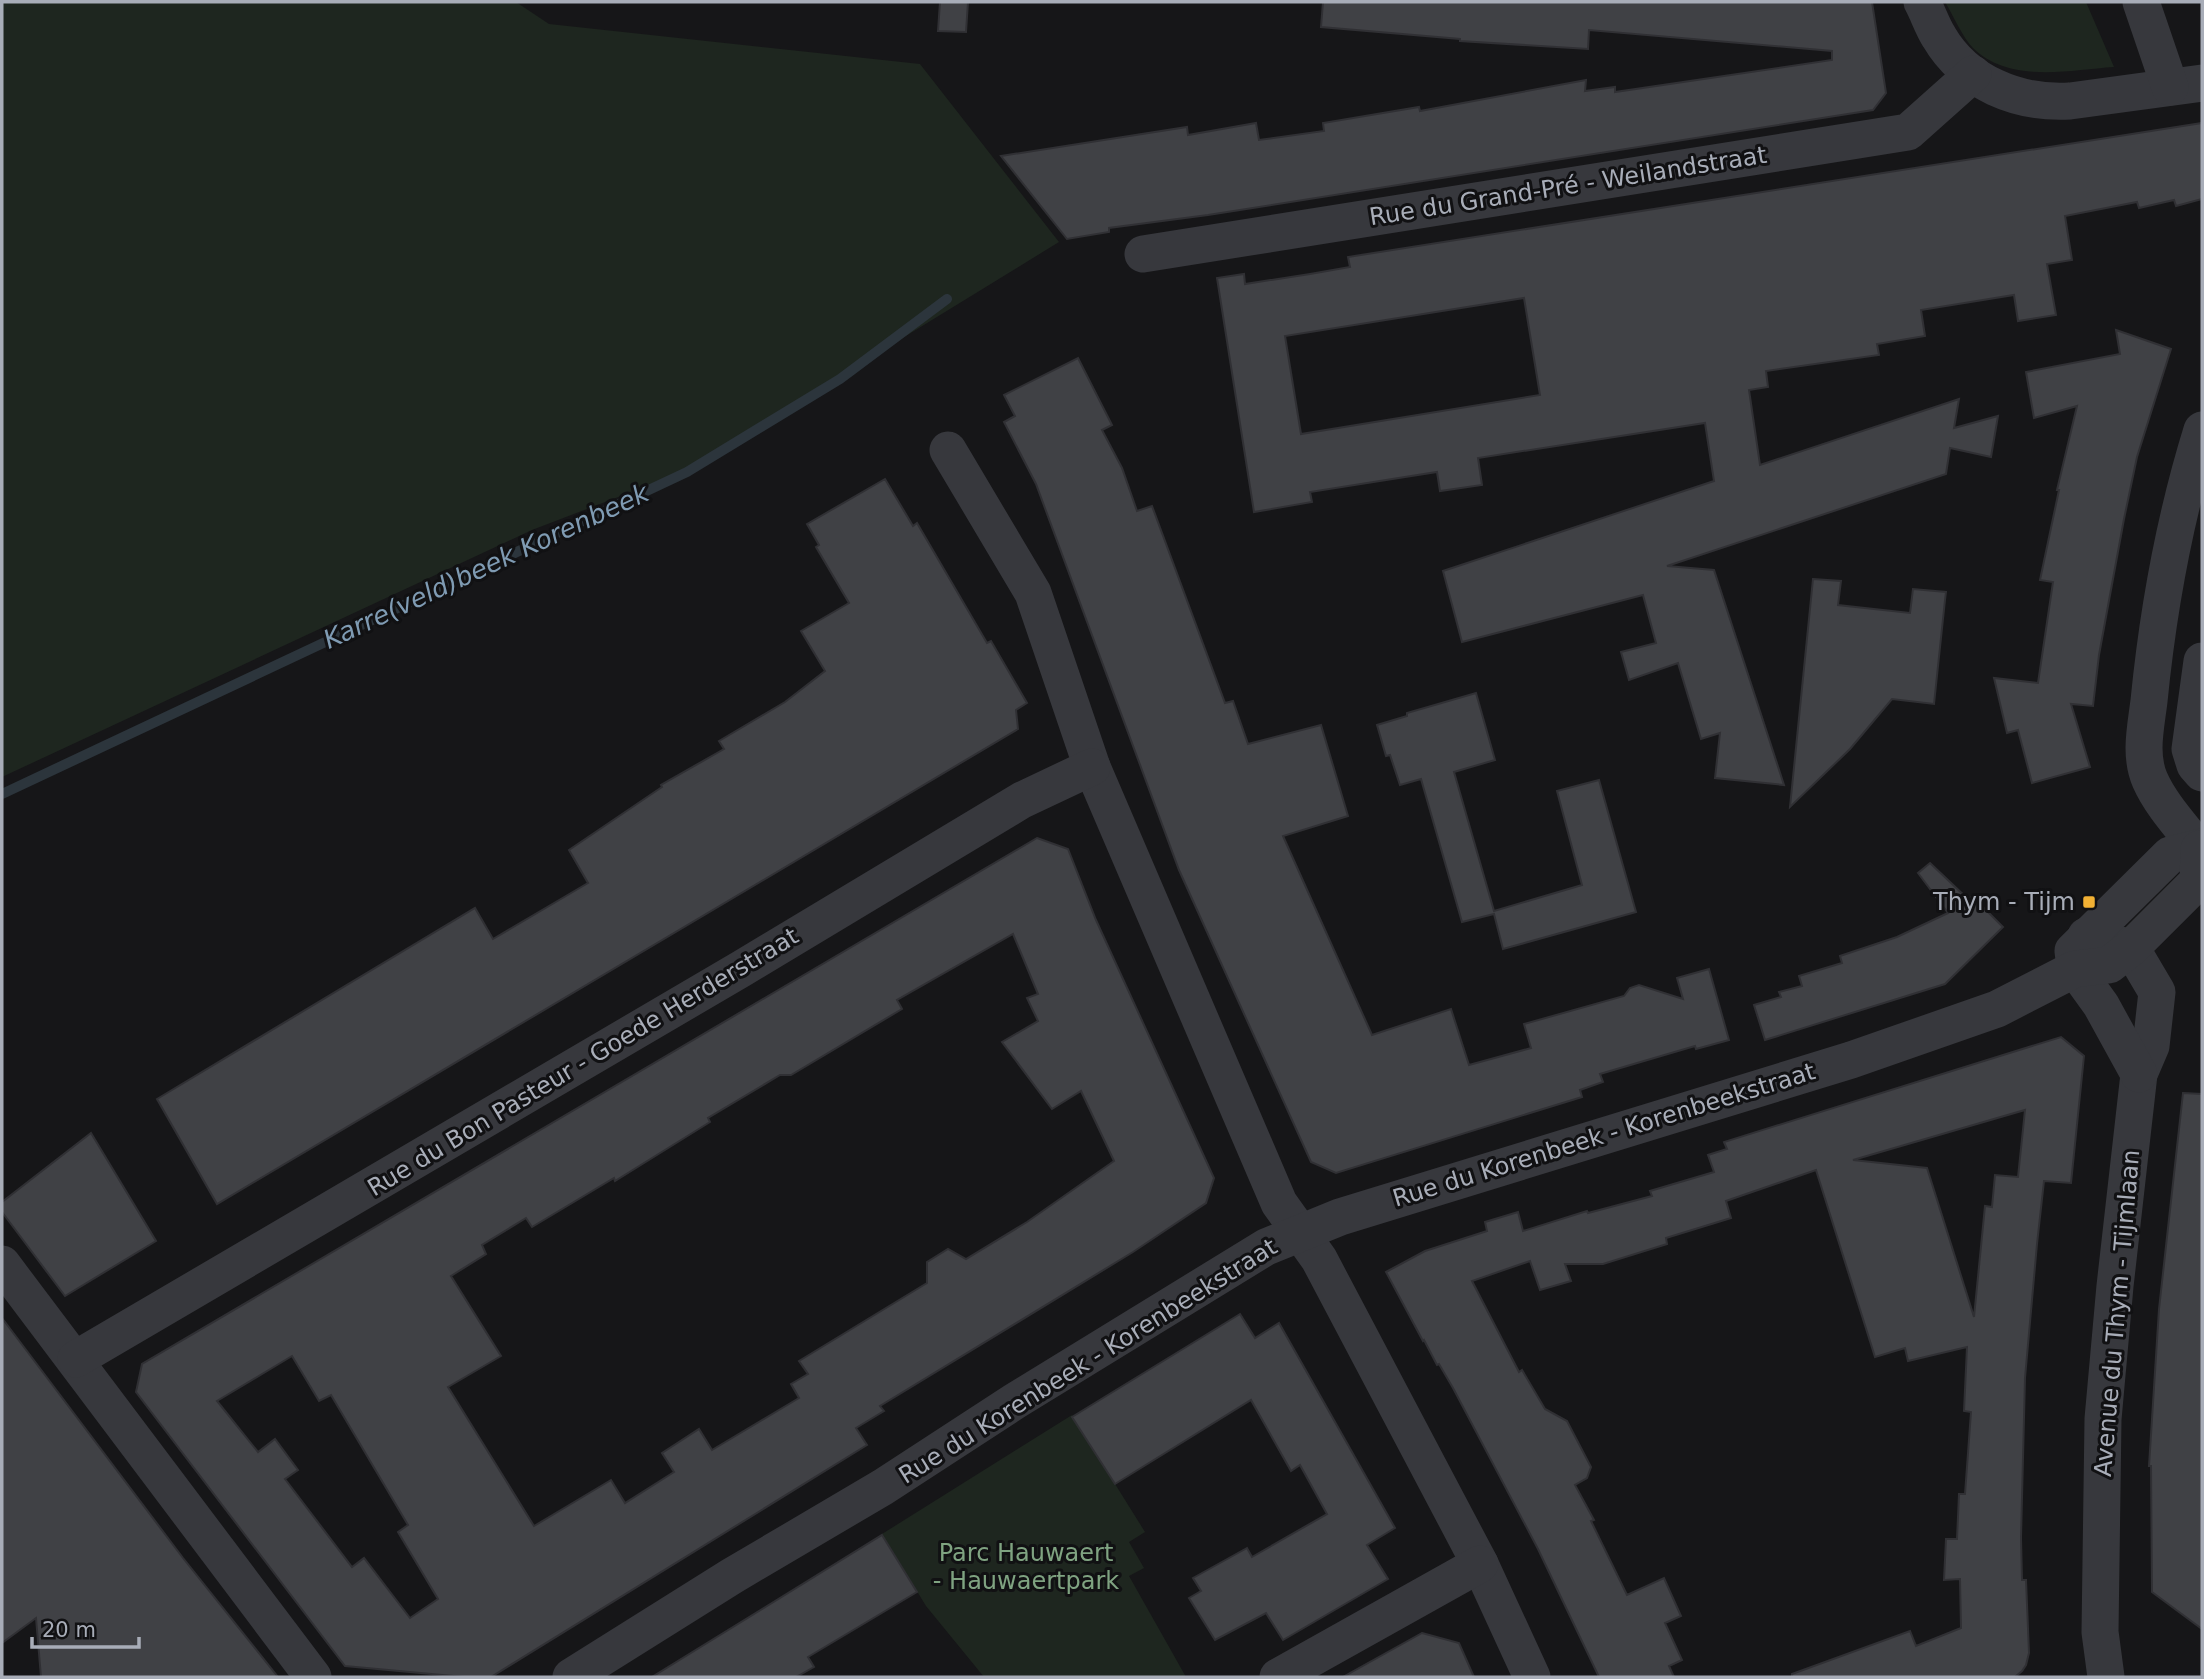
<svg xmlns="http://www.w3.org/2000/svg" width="2204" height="1679" viewBox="0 0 2204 1679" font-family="'DejaVu Sans',sans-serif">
	<rect width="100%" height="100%" fill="#161618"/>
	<g fill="#1e261f">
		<path d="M 2,2 L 516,2 L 549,24 L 920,64 L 1059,242 L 686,471 L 532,530 L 2,777 Z"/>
		<path d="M 1945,2 L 2086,2 L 2114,67 C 2069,70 2010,84 1973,48 C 1963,38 1953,15 1945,2 Z"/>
		<path d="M 1072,1415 L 1145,1532 L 1129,1542 L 1144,1568 L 1129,1576 L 1186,1677 L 984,1677 L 926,1606 L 882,1534 Z"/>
	</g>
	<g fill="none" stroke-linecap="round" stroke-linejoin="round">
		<path stroke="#2c353c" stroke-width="10" d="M 2,794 L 687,472 L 840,379 L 947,299"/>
	</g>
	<g fill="#404145" stroke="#303034" stroke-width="2" fill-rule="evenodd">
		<path d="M 940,2 L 968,2 L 966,32 L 938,31 Z"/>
		<path d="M 1323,2 L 1872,2 L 1886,93 L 1873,110 L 1208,215 L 1109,228 L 1109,232 L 1067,239 L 1001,156 L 1187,127 L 1188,135 L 1256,123 L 1259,140 L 1324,131 L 1323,123 L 1419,107 L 1420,111 L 1586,80 L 1585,91 L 1615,87 L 1615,92 L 1832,60 L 1832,51 L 1589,30 L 1588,49 L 1460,41 L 1460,39 L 1321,27 Z"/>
		<path d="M 2202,123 L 2202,199 L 2176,206 L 2174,200 L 2139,208 L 2137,202 L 2065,216 L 2072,260 L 2047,264 L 2056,315 L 2018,321 L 2014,295 L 1921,310 L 1925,336 L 1877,344 L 1879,355 L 1766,371 L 1768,387 L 1749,390 L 1760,465 L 1959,399 L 1954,428 L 1998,416 L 1991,457 L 1950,448 L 1946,474 L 1667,566 L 1714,570 L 1784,785 L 1715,778 L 1720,733 L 1701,739 L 1678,663 L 1629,680 L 1621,652 L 1656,643 L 1643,595 L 1462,642 L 1443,571 L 1714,481 L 1705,423 L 1478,458 L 1482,485 L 1440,491 L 1437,472 L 1310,492 L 1312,502 L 1254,512 L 1217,278 L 1244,274 L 1245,284 L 1310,274 L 1350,267 L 1348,257 ZM 1524,298 L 1540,395 L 1301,434 L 1285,336 Z"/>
		<path d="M 2116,330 L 2171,349 L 2137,457 L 2124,519 L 2099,655 L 2093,706 L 2071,704 L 2090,767 L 2032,783 L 2018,730 L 2007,733 L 1994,678 L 2038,683 L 2053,582 L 2040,580 L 2059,490 L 2057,490 L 2077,406 L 2034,418 L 2026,372 L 2120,354 Z"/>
		<path d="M 1078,358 L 1112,425 L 1102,430 L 1122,468 L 1137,511 L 1152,506 L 1225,703 L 1233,701 L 1248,744 L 1321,725 L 1348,816 L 1283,836 L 1372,1035 L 1451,1009 L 1469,1065 L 1531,1048 L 1524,1024 L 1624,996 L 1630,988 L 1639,985 L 1683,999 L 1677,978 L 1709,969 L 1729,1040 L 1696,1049 L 1695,1046 L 1600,1074 L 1603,1082 L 1580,1090 L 1582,1097 L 1336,1173 L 1311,1162 L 1179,870 L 1036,484 L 1004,422 L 1015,416 L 1004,395 Z"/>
		<path d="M 885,479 L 913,526 L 917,523 L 987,643 L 991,641 L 1027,703 L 1016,710 L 1018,729 L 217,1204 L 157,1099 L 475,908 L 493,939 L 588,883 L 569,850 L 662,787 L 661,785 L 724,749 L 719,741 L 785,702 L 825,671 L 801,631 L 849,603 L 816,547 L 819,545 L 807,524 Z"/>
		<path d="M 1813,579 L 1841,581 L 1838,605 L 1910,613 L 1913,589 L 1946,592 L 1945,600 L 1934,704 L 1892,699 L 1850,749 L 1790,807 Z"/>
		<path d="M 1476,693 L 1495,760 L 1454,772 L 1494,911 L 1582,885 L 1557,791 L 1599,780 L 1636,912 L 1503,949 L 1494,914 L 1462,922 L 1421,779 L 1400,785 L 1390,755 L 1386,756 L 1377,725 L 1407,716 L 1407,713 Z"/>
		<path d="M 1037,838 L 1068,849 L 1096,920 L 1214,1178 L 1206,1203 L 1133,1252 L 880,1406 L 884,1411 L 856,1428 L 867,1445 L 491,1677 L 464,1677 L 345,1666 L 136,1392 L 142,1364 ZM 1013,934 L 1038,994 L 1027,998 L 1038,1021 L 1002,1042 L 1052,1109 L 1081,1091 L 1114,1161 L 1027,1222 L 966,1259 L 948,1249 L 927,1262 L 927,1283 L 799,1361 L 808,1374 L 791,1384 L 799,1398 L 712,1450 L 699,1429 L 662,1453 L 674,1472 L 625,1503 L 611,1480 L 534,1526 L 448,1387 L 501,1356 L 451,1276 L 486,1254 L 482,1245 L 526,1218 L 532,1227 L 614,1178 L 615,1181 L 710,1122 L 708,1118 L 780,1075 L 791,1075 L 902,1009 L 897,1000 ZM 292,1356 L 319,1401 L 331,1395 L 408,1525 L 398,1532 L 438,1599 L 410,1618 L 364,1558 L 352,1567 L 285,1479 L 298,1470 L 275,1439 L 258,1452 L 217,1401 Z"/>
		<path d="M 1930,863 L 1969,900 L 1972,896 L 2003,927 L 1945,984 L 1765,1040 L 1754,1005 L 1781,997 L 1779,992 L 1802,986 L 1799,976 L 1842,963 L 1840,956 L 1897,937 L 1948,913 L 1918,873 Z"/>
		<path d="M 2061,1037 L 2084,1056 L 2071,1183 L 2044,1181 L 2037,1244 L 2025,1378 L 2021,1538 L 2022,1580 L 2026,1580 L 2029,1653 L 2026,1665 L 2022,1671 L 2015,1677 L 1792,1677 L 1792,1674 L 1910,1631 L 1916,1646 L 1961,1628 L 1960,1579 L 1944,1580 L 1946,1539 L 1957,1539 L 1959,1494 L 1965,1494 L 1971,1412 L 1964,1411 L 1967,1347 L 1908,1361 L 1905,1348 L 1875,1357 L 1816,1170 L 1726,1201 L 1731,1218 L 1666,1238 L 1667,1244 L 1603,1264 L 1565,1264 L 1571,1281 L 1540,1290 L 1530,1261 L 1472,1281 L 1519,1372 L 1522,1370 L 1545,1409 L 1567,1421 L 1591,1467 L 1587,1478 L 1575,1485 L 1594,1520 L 1591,1521 L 1627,1595 L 1664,1578 L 1681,1616 L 1665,1623 L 1682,1660 L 1669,1666 L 1674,1677 L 1599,1677 L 1538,1549 L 1453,1388 L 1439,1364 L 1437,1365 L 1424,1340 L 1423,1341 L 1386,1272 L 1425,1251 L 1487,1231 L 1485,1222 L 1518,1212 L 1523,1231 L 1587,1211 L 1588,1213 L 1652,1196 L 1650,1191 L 1714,1172 L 1708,1155 L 1727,1149 L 1724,1142 ZM 2025,1110 L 2018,1177 L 1995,1175 L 1992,1207 L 1985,1206 L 1974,1317 L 1927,1168 L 1853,1160 Z"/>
		<path d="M 2183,1093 L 2202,1094 L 2202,1629 L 2152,1592 L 2151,1466 L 2149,1466 L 2159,1309 Z"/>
		<path d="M 91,1133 L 156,1241 L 65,1296 L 2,1212 L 2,1202 Z"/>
		<path d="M 1240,1314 L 1255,1338 L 1279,1323 L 1395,1528 L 1367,1545 L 1388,1579 L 1283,1640 L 1266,1613 L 1215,1640 L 1189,1598 L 1201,1591 L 1193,1578 L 1247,1548 L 1252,1557 L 1327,1514 L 1300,1465 L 1291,1471 L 1251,1400 L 1115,1484 L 1072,1417 Z"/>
		<path d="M 2,1318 L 183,1558 L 278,1677 L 41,1677 L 36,1618 L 2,1643 Z"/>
		<path d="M 882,1535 L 917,1592 L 808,1657 L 814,1667 L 796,1677 L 652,1677 Z"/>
		<path d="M 1422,1633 L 1459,1643 L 1474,1677 L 1343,1677 Z"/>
	</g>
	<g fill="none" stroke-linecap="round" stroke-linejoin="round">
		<g stroke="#37383d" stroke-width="37">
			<path d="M 1922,2 C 1928,13 1932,26 1939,37 C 1966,83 2018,104 2070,101 L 2202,83"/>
			<path d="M 2141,2 L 2170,87"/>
			<path d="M 1143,254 L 1908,132 L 1973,74"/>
			<path d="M 948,450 L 1033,593 L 1092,767 L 1279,1203 L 1319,1259 L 1480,1564 L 1532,1677"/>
			<path d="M 2202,661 L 2190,749 L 2195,765 L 2202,773"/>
			<path d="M 2199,849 C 2182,827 2161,805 2150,780 C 2139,755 2146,726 2149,701 C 2158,610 2175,517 2202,430"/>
			<path d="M 2086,936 L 2131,948 L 2157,992 L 2151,1046 L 2139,1074 L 2115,1286 L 2103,1419 L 2100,1632 L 2106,1677"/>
			<path d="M 2139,1074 L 2101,1005 L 2075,969 L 2073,951 L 2170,855 L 2202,847"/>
			<path d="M 2,1264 L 313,1677"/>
			<path d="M 76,1359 L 741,969 L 1022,800 L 1092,767"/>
			<path d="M 571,1677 L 732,1576 L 883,1487 L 1015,1401 L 1266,1247 L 1340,1217 L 1851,1060 L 1997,1009 L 2075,969 L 2109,965 L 2131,948 L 2198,881 L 2199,849"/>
			<path d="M 1278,1677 L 1480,1564"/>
		</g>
	</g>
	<rect fill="#f2b134" stroke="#111113" stroke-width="2.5" x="2082" y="895" width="14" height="14" rx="3.5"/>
	<g text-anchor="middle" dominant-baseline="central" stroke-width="6" stroke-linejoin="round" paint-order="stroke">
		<g font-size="24" fill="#a8adb8" stroke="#111113">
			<text transform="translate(1568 186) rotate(-9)">Rue du Grand-Pré - Weilandstraat</text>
			<text transform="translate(583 1062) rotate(-31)">Rue du Bon Pasteur - Goede Herderstraat</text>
			<text transform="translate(1604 1135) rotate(-17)">Rue du Korenbeek - Korenbeekstraat</text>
			<text transform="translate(2117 1313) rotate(-85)">Avenue du Thym - Tijmlaan</text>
			<text transform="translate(1088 1361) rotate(-32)">Rue du Korenbeek - Korenbeekstraat</text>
		</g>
		<g font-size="24" fill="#a8adb8" stroke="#111113" text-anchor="end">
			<text x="2075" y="902">Thym - Tijm</text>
		</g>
		<g font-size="24" fill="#7fa381" stroke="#111113">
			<text x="1026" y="1553">Parc Hauwaert<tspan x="1026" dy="28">- Hauwaertpark</tspan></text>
		</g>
		<g font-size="26" font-style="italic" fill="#7f9bb3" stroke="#111113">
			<text transform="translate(486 566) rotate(-25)">Karre(veld)beek Korenbeek</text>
		</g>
	</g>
	<rect width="2204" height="1679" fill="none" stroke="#a8adb8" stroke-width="7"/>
	<path d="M32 1637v10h107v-10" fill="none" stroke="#a8adb8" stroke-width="3.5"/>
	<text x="42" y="1637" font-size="21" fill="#a8adb8" stroke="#111113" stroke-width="5" paint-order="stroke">20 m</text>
</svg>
